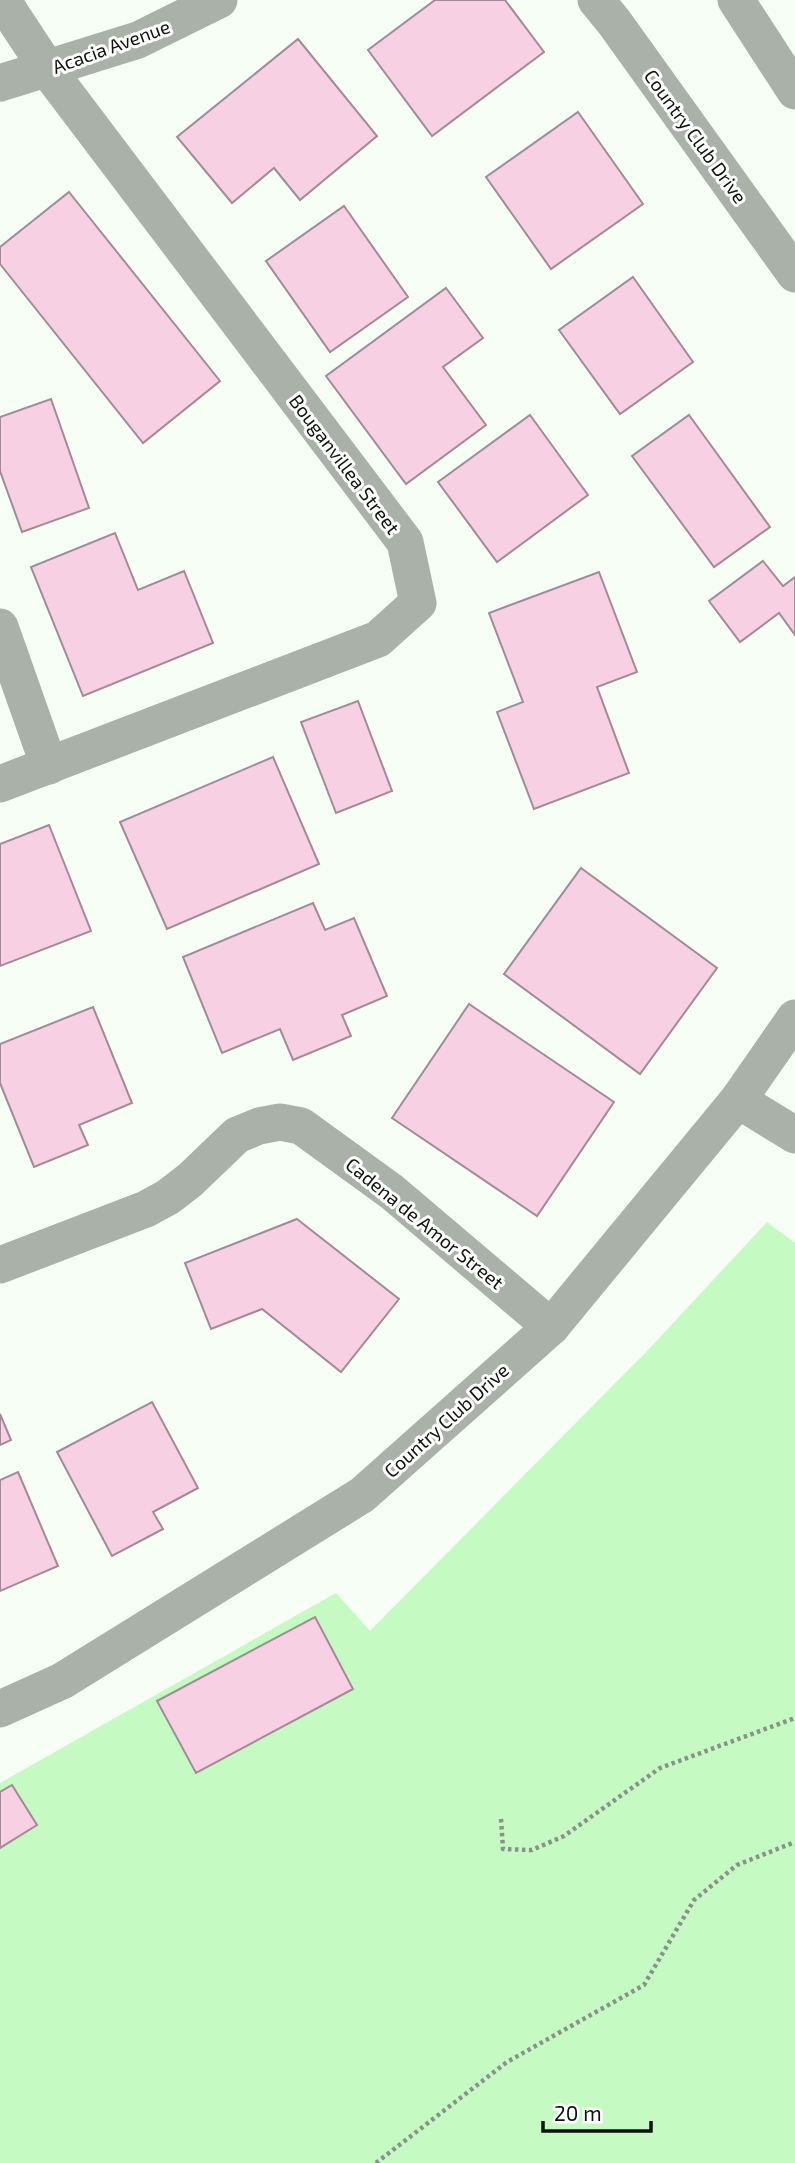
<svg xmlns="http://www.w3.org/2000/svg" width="795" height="2163" viewBox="0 0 795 2163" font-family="'Exo 2',sans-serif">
	<rect width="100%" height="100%" fill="#f7fef6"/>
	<path fill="#c5fbc3" d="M 767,1222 L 795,1243 L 795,2163 L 0,2163 L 0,1783 L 336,1593 L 370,1631 L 648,1350 Z"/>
	<g fill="#f7d0e4" stroke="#a18b97" stroke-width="2">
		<path d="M 435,0 L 505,0 L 544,52 L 432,136 L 368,50 Z"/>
		<path d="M 298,39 L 377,136 L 300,200 L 274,168 L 232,203 L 177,137 Z"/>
		<path d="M 578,112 L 643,204 L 551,269 L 486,177 Z"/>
		<path d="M 69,192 L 220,381 L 143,443 L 0,264 L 0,247 Z"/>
		<path d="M 344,206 L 408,297 L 330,352 L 266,261 Z"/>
		<path d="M 633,277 L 693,362 L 620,414 L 559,330 Z"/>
		<path d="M 446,288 L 483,338 L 443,367 L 486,425 L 406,484 L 326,376 Z"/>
		<path d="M 51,399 L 89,508 L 22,532 L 0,471 L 0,417 Z"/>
		<path d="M 530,415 L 588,495 L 497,562 L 438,482 Z"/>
		<path d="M 689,415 L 770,527 L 714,567 L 632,456 Z"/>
		<path d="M 115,533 L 138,590 L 184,571 L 213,643 L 83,696 L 31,567 Z"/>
		<path d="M 763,561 L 783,586 L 795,577 L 795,635 L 779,613 L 740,642 L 709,601 Z"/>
		<path d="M 599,572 L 637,672 L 597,687 L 629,773 L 534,809 L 497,712 L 523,702 L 489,613 Z"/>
		<path d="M 358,701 L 392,791 L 336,813 L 301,722 Z"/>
		<path d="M 273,757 L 319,864 L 167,929 L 120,822 Z"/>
		<path d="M 49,825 L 91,931 L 0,966 L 0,844 Z"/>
		<path d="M 581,868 L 717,968 L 640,1074 L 504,974 Z"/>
		<path d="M 313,903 L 325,930 L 354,918 L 387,996 L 342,1015 L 351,1036 L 293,1060 L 280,1029 L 222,1053 L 183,957 Z"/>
		<path d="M 469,1004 L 614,1102 L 537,1216 L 392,1118 Z"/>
		<path d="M 93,1007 L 132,1103 L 79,1125 L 88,1145 L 34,1167 L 0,1083 L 0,1044 Z"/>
		<path d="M 297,1219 L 399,1299 L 341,1372 L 262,1309 L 211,1329 L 185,1263 Z"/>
		<path d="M 152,1402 L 198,1488 L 153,1512 L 163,1529 L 112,1556 L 57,1452 Z"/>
		<path d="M 0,1414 L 11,1440 L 0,1445 Z"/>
		<path d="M 18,1472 L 58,1566 L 0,1591 L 0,1480 Z"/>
		<path d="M 315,1617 L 353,1689 L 196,1773 L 157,1701 Z"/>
		<path d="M 12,1785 L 37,1825 L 0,1848 L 0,1792 Z"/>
	</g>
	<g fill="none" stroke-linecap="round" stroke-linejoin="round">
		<g stroke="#8a918a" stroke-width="4.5" stroke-dasharray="3.5 3.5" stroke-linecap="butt">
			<path d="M 501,1819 L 503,1849 L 532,1850 L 564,1836 L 660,1768 L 795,1718"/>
			<path d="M 376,2163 L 507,2062 L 644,1985 L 694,1900 L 737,1865 L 795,1842"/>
		</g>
		<g stroke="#a9b1a9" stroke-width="37">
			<path d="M 596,0 L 614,22 L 795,274"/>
			<path d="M 736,0 L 795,91"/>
			<path d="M 0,83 L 138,40 L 219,0"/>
			<path d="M 0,627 L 49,766"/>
			<path d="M 0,784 L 378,639 L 418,603 L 405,542 L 48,70 L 2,0"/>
			<path d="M 738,1100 L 795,1135"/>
			<path d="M 0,1265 L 146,1209 L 168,1197 L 190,1180 L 237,1135 L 259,1126 L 280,1122 L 301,1126 L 392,1192 L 551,1327"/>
			<path d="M 0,1709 L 62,1681 L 362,1495 L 551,1327 L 738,1100 L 795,1018"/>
		</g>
	</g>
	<g text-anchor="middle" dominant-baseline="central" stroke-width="6" stroke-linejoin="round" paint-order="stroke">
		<g font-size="19" fill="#0c120c" stroke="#fff">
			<text transform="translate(111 46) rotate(-20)">Acacia Avenue</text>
			<text transform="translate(696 136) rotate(54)">Country Club Drive</text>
			<text transform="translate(345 464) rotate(53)">Bouganvillea Street</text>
			<text transform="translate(425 1223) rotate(39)">Cadena de Amor Street</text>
			<text transform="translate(446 1420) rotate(-42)">Country Club Drive</text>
		</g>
	</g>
	<path d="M543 2121v10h108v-10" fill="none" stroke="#0c120c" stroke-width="3.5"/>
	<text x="554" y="2121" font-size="21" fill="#0c120c" stroke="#ffffff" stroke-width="5" paint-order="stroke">20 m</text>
</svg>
